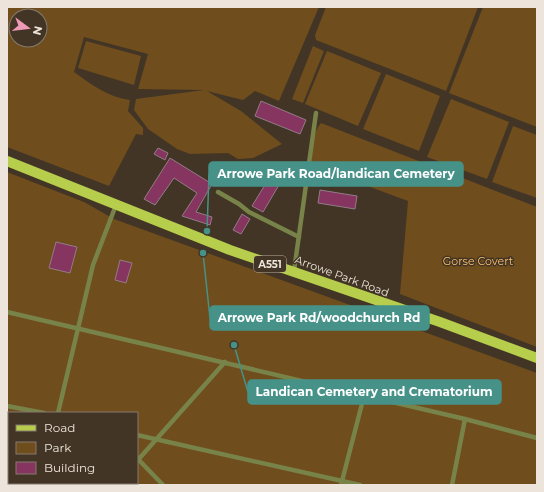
<svg xmlns="http://www.w3.org/2000/svg" width="544" height="492" viewBox="0 0 544 492" font-family="Montserrat,sans-serif">
	<rect width="100%" height="100%" fill="#423525"/>
	<g fill="#6f4d1d" fill-rule="evenodd">
		<path d="M 7,7 L 319,7 L 279,101 L 255,91 L 243,100 L 207,91 L 241,111 L 282,144 L 253,158 L 238,159 L 228,153 L 190,154 L 177,149 L 148,129 L 134,110 L 136,99 L 204,90 L 138,89 L 148,54 L 84,37 L 74,72 C 92,85 108,97 130,100 L 128,111 L 143,128 L 143,135 L 136,134 L 109,186 L 7,147 ZM 16,16 L 40,16 L 40,40 L 16,40 Z"/>
		<path d="M 326,7 L 478,7 L 446,91 L 316,40 L 315,35 Z"/>
		<path d="M 483,7 L 537,7 L 537,127 L 449,93 Z"/>
		<path d="M 86,41 L 141,56 L 134,85 L 78,68 Z"/>
		<path d="M 313,46 L 324,51 L 303,103 L 292,99 Z"/>
		<path d="M 327,51 L 381,73 L 358,126 L 305,104 Z"/>
		<path d="M 386,74 L 440,96 L 419,151 L 363,129 Z"/>
		<path d="M 451,99 L 509,122 L 487,179 L 427,157 Z"/>
		<path d="M 321,123 L 537,207 L 537,347 L 400,294 L 408,201 L 311,165 C 312,151 312,133 321,123 Z"/>
		<path d="M 513,126 L 537,135 L 537,198 L 492,182 Z"/>
		<path d="M 7,172 L 84,202 L 114,219 L 537,373 L 537,485 L 7,485 ZM 9,413 L 137,413 L 137,483 L 9,483 Z"/>
	</g>
	<g fill="#85355f" stroke="#937c86">
		<path d="M 261,101 L 306,120 L 300,134 L 255,116 Z"/>
		<path d="M 158,148 L 168,153 L 165,160 L 154,154 Z"/>
		<path d="M 170,158 L 212,184 L 196,212 L 212,217 L 210,225 L 182,216 L 197,193 L 174,178 L 155,205 L 144,199 Z"/>
		<path d="M 279,162 L 289,168 L 263,212 L 252,206 Z"/>
		<path d="M 320,190 L 357,196 L 355,209 L 318,203 Z"/>
		<path d="M 242,214 L 250,219 L 241,234 L 233,230 Z"/>
		<path d="M 56,242 L 77,247 L 70,273 L 49,268 Z"/>
		<path d="M 120,260 L 132,263 L 126,283 L 115,280 Z"/>
	</g>
	<g fill="none" stroke-linecap="round" stroke-linejoin="round">
		<g stroke="#788349" stroke-width="4.5">
			<path d="M 218,192 L 239,204 L 249,212 L 299,237"/>
			<path d="M 294,271 L 316,113"/>
			<path d="M 7,312 L 465,419 L 537,438"/>
			<path d="M 7,406 L 44,413"/>
			<path d="M 58,413 L 93,265 L 116,205"/>
			<path d="M 137,435 L 360,485"/>
			<path d="M 137,458 L 163,485"/>
			<path d="M 137,461 L 225,362"/>
			<path d="M 42,485 L 42,483"/>
			<path d="M 113,485 L 115,483"/>
			<path d="M 341,485 L 364,396"/>
			<path d="M 452,485 L 465,419"/>
		</g>
		<path stroke="#b7cd4c" stroke-width="10" d="M 7,161 L 230,250 L 440,322 L 537,358"/>
	</g>
	<g text-anchor="middle" dominant-baseline="central" stroke-width="3" stroke-linejoin="round" paint-order="stroke">
		<rect fill="#423525" stroke="#bab0a4" stroke-width="1" x="254" y="256" width="32" height="16" rx="3"/>
		<g font-size="10" font-weight="bold" fill="#ede5db">
			<text x="270" y="264">A551</text>
		</g>
		<g font-size="11" fill="#fdbf6f" stroke="#423525">
			<text x="478" y="261">Gorse Covert</text>
		</g>
		<g font-size="11" fill="#ede5db" stroke="#423525">
			<text transform="translate(342 276) rotate(20)">Arrowe Park Road</text>
		</g>
	</g>
	<path fill="none" stroke="#469289" stroke-width="1.5" d="M207 231L209 174M203 253L210 318M234 345L248 392"/>
	<g fill="#469289" stroke="#423525" stroke-width="1.5">
		<circle cx="207" cy="231" r="4"/>
		<circle cx="203" cy="253" r="4"/>
		<circle cx="234" cy="345" r="4"/>
	</g>
	<g fill="#469289" stroke="#469289" stroke-width="1.5">
		<rect x="209" y="162" width="254" height="24" rx="4"/>
		<rect x="210" y="306" width="219" height="24" rx="4"/>
		<rect x="248" y="380" width="253" height="24" rx="4"/>
	</g>
	<g font-size="12" text-anchor="middle" font-weight="bold" fill="#fff">
		<text x="336" y="178">Arrowe Park Road/landican Cemetery</text>
		<text x="319" y="322">Arrowe Park Rd/woodchurch Rd</text>
		<text x="374" y="396">Landican Cemetery and Crematorium</text>
	</g>
	<rect width="544" height="492" fill="none" stroke="#ede5db" stroke-width="16"/>
	<rect x="8" y="412" width="130" height="72" fill="#423525" stroke="#867b6e"/>
	<rect x="16" y="425" width="20" height="6" fill="#b7cd4c" stroke="#867b6e"/>
	<text x="44" y="432" font-size="12" fill="#ede5db">Road</text>
	<rect x="16" y="442" width="20" height="12" fill="#6f4d1d" stroke="#867b6e"/>
	<text x="44" y="452" font-size="12" fill="#ede5db">Park</text>
	<rect x="16" y="462" width="20" height="12" fill="#85355f" stroke="#867b6e"/>
	<text x="44" y="472" font-size="12" fill="#ede5db">Building</text>
	<g transform="translate(28 28) rotate(105)"><circle r="19" fill="#423525" stroke="#867b6e"/>
	<path d="M0-3L7 15L0 10L-7 15Z" fill="#ef9ab7"/>
	<text y="-6" font-size="11" font-weight="bold" text-anchor="middle" fill="#ede5db">N</text>
	</g>
</svg>
